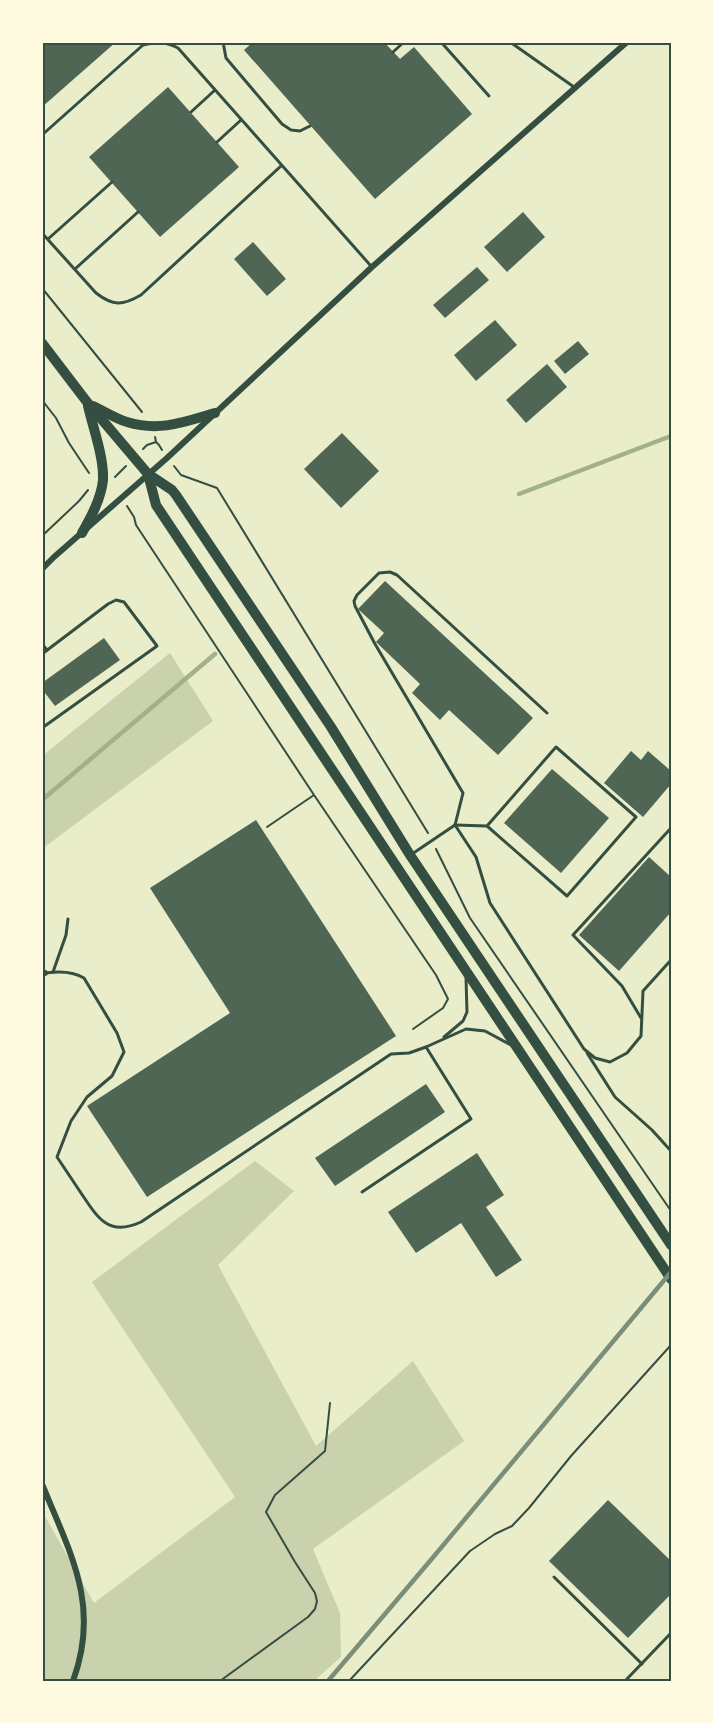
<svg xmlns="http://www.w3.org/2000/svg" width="713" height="1723" viewBox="0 0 713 1723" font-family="'Space Grotesk',sans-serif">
	<rect width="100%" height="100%" fill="#e9edc9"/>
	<g fill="#cad2ad">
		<path d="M 170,653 L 213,721 L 42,849 L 42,756 Z"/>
		<path d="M 255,1161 L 294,1191 L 218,1265 L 316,1446 L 413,1361 L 464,1441 L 313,1549 L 340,1613 L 341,1657 L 314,1681 L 42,1681 L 42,1511 L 94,1603 L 235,1497 L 92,1282 Z"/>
	</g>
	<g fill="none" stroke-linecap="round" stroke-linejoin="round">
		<g stroke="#a3b18a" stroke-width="4.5">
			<path d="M 519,494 L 671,436"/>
			<path d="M 42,800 L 215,654"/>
		</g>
	</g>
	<g fill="#4f6655">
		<path d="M 42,42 L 116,42 L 42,107 Z"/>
		<path d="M 253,42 L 384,42 L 400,59 L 414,47 L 472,114 L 375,199 L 244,50 Z"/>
		<path d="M 168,87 L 239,167 L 160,237 L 89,157 Z"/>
		<path d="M 523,212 L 545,237 L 507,272 L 484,247 Z"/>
		<path d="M 253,242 L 286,279 L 267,296 L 234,259 Z"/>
		<path d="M 477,267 L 489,280 L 445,318 L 433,305 Z"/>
		<path d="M 495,320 L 517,345 L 476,381 L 454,355 Z"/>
		<path d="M 578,341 L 589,354 L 565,374 L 554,361 Z"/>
		<path d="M 547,364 L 567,387 L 526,423 L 506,400 Z"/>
		<path d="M 342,433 L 379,471 L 341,508 L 304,469 Z"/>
		<path d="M 385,581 L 533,718 L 498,755 L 449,710 L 440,720 L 412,693 L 420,684 L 376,642 L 384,633 L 358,609 Z"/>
		<path d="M 104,638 L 120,660 L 55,706 L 42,689 L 42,683 Z"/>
		<path d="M 631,751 L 641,760 L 648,751 L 671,771 L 671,784 L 643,817 L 604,783 Z"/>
		<path d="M 552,769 L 609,818 L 561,873 L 504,823 Z"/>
		<path d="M 256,820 L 396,1036 L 147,1197 L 87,1106 L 230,1013 L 150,888 Z"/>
		<path d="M 649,857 L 671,877 L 671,912 L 619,971 L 579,935 Z"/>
		<path d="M 426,1084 L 445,1112 L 335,1186 L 315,1158 Z"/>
		<path d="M 477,1153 L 504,1195 L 486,1207 L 522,1260 L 496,1277 L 461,1223 L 416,1253 L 388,1212 Z"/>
		<path d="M 608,1500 L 671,1561 L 671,1594 L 628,1638 L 549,1561 Z"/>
	</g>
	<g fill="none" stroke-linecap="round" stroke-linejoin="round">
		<g stroke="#344e41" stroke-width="2">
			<path d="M 42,288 L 142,412"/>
			<path d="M 42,400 L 56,418 L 69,443 L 89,473"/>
			<path d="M 155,437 L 156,442 L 159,445 L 162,450"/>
			<path d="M 143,449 L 147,445 L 156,442"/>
			<path d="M 174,466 L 181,475 L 217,488 L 428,833"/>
			<path d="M 115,477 L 126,466"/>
			<path d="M 127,506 L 134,517 L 136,525 L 314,795 L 436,975 L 448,999 L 443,1008 L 413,1029"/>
			<path d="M 42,536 L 79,501 L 88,490"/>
			<path d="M 267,827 L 314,795"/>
			<path d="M 436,849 L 470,918 L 671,1211"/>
			<path d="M 220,1681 L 308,1617 L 315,1609 L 317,1601 L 315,1593 L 295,1562 L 266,1512 L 275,1495 L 325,1451 L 330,1403"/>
			<path d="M 349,1681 L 470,1551 L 495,1534 L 512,1526 L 529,1508 L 571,1456 L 671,1345"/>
		</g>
		<g stroke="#344e41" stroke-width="3">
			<path d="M 223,42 L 226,58 L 282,124 L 291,130 L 300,131 L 310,126"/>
			<path d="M 441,42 L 489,96"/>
			<path d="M 510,42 L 574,87"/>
			<path d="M 393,52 L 404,42"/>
			<path d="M 191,112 L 215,90"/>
			<path d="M 42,135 L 143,45 C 156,42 165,41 178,48 L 371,266"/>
			<path d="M 217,142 L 241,120"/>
			<path d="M 42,233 L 96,293 C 113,306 122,306 141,295 L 281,166"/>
			<path d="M 48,239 L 112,182"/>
			<path d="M 75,269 L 138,212"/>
			<path d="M 42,644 L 47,650"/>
			<path d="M 42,654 L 108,604 L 116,600 L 124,602 L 157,646 L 42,728"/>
			<path d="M 455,825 L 487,826 L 567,896 L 636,817 L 556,747 L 487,826"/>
			<path d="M 455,825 L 476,857 L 490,903 L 584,1049 L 595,1058 L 610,1062 L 627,1053 L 641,1036 L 643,991 L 671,960"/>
			<path d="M 412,854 L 455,825 L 463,793 L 375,644 L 355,606 L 354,601 L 357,595 L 379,573 L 390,572 L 397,575 L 547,713"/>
			<path d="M 53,972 L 66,935 L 68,919"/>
			<path d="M 46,973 C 59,971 72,971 84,978 L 117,1033 L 124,1052 L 112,1076 L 87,1097 L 71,1121 L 57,1157 C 65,1169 73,1181 81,1193 C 98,1218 108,1237 141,1222 L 391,1054 L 409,1053 L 426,1047 L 466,1029 L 485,1031 L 511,1045"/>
			<path d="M 641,1018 L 622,986 L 573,935 L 671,828"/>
			<path d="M 444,1037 L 463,1021 L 467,1012 L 466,978"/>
			<path d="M 587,1053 L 615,1097 L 652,1130 L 671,1151"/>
			<path d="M 362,1192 L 471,1119 L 426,1047"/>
			<path d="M 554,1577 L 642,1664"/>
			<path d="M 625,1681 L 671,1633"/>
		</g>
		<g stroke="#344e41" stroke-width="6">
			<path d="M 42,569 L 54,557 L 167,458 L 372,267 L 627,42"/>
			<path d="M 42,974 L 45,973"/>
			<path d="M 42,1484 C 70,1553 101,1605 73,1681"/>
		</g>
		<g stroke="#344e41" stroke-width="10">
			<path d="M 42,343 L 87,402 L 148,474 L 172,490 L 176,495 L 331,727 L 410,855 L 671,1245"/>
			<path d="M 93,406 C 104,411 116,419 127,422 C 160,432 184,422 215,413"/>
			<path d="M 148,474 L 156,505 L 671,1279"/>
			<path d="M 82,533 C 91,517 101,499 103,480 C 104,457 93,428 88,406"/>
		</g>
		<path stroke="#7c8e77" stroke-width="4.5" d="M 328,1681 L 430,1561 L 671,1272"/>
	</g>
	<rect width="713" height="1723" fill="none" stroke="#fefae0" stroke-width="87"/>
	<rect x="44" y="44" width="626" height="1636" fill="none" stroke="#344e41" stroke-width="2"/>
</svg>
